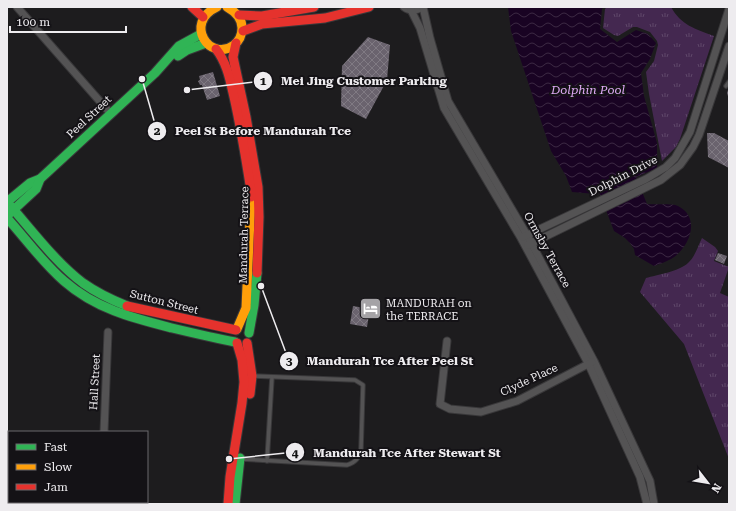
<svg xmlns="http://www.w3.org/2000/svg" width="736" height="511" viewBox="0 0 736 511" font-family="'Roboto Serif',serif">
	<defs>
		<pattern id="grass-tufts" width="24" height="20" patternUnits="userSpaceOnUse"><rect width="24" height="20" fill="#442850"/><path d="M3 7l-1-3M5 7V3M7 7l1-3M15 17l-1-3M17 17v-4M19 17l1-3" fill="none" stroke="#5f476a"/></pattern>
		<pattern id="water-waves" width="16" height="10" patternUnits="userSpaceOnUse"><rect width="16" height="10" fill="#190323"/><path d="M0 5q4-4 8 0t8 0" fill="none" stroke="#3b2843"/></pattern>
		<pattern id="building-cross-hatch" width="8" height="8" patternUnits="userSpaceOnUse"><rect width="8" height="8" fill="#6a636e"/><path d="M0 0l8 8M0 8l8-8" fill="none" stroke="#807a83"/></pattern>
	</defs>
	<rect width="100%" height="100%" fill="#1d1c1e"/>
	<g fill="url(#grass-tufts)">
		<path d="M 607,7 L 671,7 C 681,25 695,29 714,36 L 680,139 L 676,147 L 662,161 L 649,94 L 646,72 L 654,61 L 658,45 L 657,41 L 650,32 L 637,27 L 633,27 L 618,36 L 614,35 L 603,28 L 605,9 Z"/>
		<path d="M 702,238 L 715,247 L 718,251 L 714,261 L 729,267 L 720,293 L 729,297 L 729,459 L 684,344 L 640,292 L 646,278 C 657,275 680,271 688,263 C 695,257 698,246 702,238 Z"/>
	</g>
	<path fill="url(#water-waves)" d="M 508,7 L 604,7 L 602,9 L 600,29 L 617,42 L 636,30 L 648,34 L 656,43 L 650,59 L 641,73 L 644,96 L 657,143 L 657,168 L 636,177 L 647,204 C 655,205 672,203 678,206 C 702,218 689,249 671,259 C 666,262 659,264 654,266 L 635,255 L 634,249 L 630,243 L 625,238 L 614,231 L 599,192 L 596,194 L 572,192 L 566,176 L 551,151 L 511,31 Z"/>
	<g fill="url(#building-cross-hatch)">
		<path d="M 368,37 L 390,45 L 387,80 L 366,119 L 341,106 L 342,66 Z"/>
		<path d="M 213,72 L 220,96 L 207,100 L 202,85 L 200,85 L 198,81 L 200,80 L 199,76 Z"/>
		<path d="M 729,87 L 729,99 L 727,93 Z"/>
		<path d="M 707,133 L 714,133 L 729,141 L 729,168 L 708,157 Z"/>
		<path d="M 718,253 L 727,256 L 724,264 L 715,260 Z"/>
		<path d="M 353,306 L 370,309 L 367,327 L 350,324 Z"/>
	</g>
	<g fill="none" stroke-linecap="round" stroke-linejoin="round">
		<defs>
			<g id="lane">
				<path d="M 726,86 L 729,82"/>
				<path d="M 241,459 L 347,465 C 356,462 359,458 361,449 L 363,385 L 355,380 L 253,376"/>
				<path d="M 267,461 L 272,377"/>
			</g>
			<g id="street">
				<path d="M 17,7 L 111,114"/>
				<path d="M 404,7 C 409,11 416,11 422,7"/>
				<path d="M 423,7 L 430,38 L 448,101 L 527,235 L 594,361 L 650,481 L 654,504"/>
				<path d="M 411,10 L 420,28 L 444,108 L 521,238 L 588,363 L 640,477 L 647,504"/>
				<path d="M 523,237 L 646,179 L 666,167 L 675,158 L 690,132 L 729,9"/>
				<path d="M 528,245 L 661,180 L 680,165 L 693,147 L 699,135 L 729,46"/>
				<path d="M 447,341 L 440,404 L 450,409 L 481,412 L 517,401 L 592,362"/>
				<path d="M 104,432 L 108,332"/>
				<path d="M 100,504 L 101,502"/>
			</g>
			<g id="fast">
				<path d="M 178,56 L 187,50 L 206,43"/>
				<path d="M 7,202 C 30,228 55,262 83,283 C 97,293 112,300 127,306"/>
				<path d="M 7,202 L 30,183 L 40,179"/>
				<path d="M 9,214 L 36,189 L 40,179 L 155,73 L 179,46 L 201,34"/>
				<path d="M 7,218 C 26,239 43,263 64,281 C 96,309 133,318 172,328 C 193,333 214,338 235,342"/>
				<path d="M 249,333 L 254,305 L 257,273"/>
				<path d="M 235,504 L 240,458"/>
			</g>
			<g id="slow">
				<path d="M 217,7 C 183,23 210,63 234,45 C 239,41 242,35 242,28 C 242,18 236,12 227,7"/>
				<path d="M 237,329 L 246,308 L 251,197"/>
			</g>
			<g id="jam">
				<path d="M 192,7 L 203,17"/>
				<path d="M 239,15 L 262,16 L 314,7"/>
				<path d="M 243,31 L 262,24 L 325,18 L 369,7"/>
				<path d="M 236,43 L 233,57 L 246,117 L 258,187 L 259,217 L 257,273"/>
				<path d="M 216,49 C 227,63 230,80 234,97 C 241,128 246,159 251,191 L 251,197"/>
				<path d="M 127,306 L 236,330"/>
				<path d="M 247,343 L 252,376 L 250,394"/>
				<path d="M 228,504 L 230,477 L 242,403 L 244,382 L 242,360 L 237,343"/>
			</g>
		</defs>
		<use href="#lane" stroke="#39383a" stroke-width="5.5"/>
		<use href="#street" stroke="#39383a" stroke-width="9"/>
		<use href="#fast" stroke="#39383a" stroke-width="11"/>
		<use href="#slow" stroke="#39383a" stroke-width="11"/>
		<use href="#jam" stroke="#39383a" stroke-width="11"/>
		<use href="#lane" stroke="#545354" stroke-width="3.5"/>
		<use href="#street" stroke="#545354" stroke-width="7"/>
		<use href="#fast" stroke="#30b455" stroke-width="9"/>
		<use href="#slow" stroke="#ff9f0a" stroke-width="9"/>
		<use href="#jam" stroke="#e5322d" stroke-width="9"/>
	</g>
	<defs>
		<symbol id="hotel-square" viewBox="-11 -11 22 22"><rect x="-9" y="-9" width="18" height="18" rx="4" fill="#a5a3a6" stroke="#141216"/><path d="M-6-4.5h1.5V1H6V5H4.5V3h-9V5H-6ZM-4 0a1.8 1.8 0 1 1 3.6 0ZM.5 0V-2.5h3Q6-2.5 6 0Z" fill="#fff"/></symbol>
	</defs>
	<g fill-rule="evenodd">
		<use href="#hotel-square" x="358" y="296" width="25" height="25"/>
	</g>
	<g text-anchor="middle" dominant-baseline="central" stroke-width="4" stroke-linejoin="round" paint-order="stroke">
		<g font-size="11" fill="#eeecef" stroke="#141216">
			<text transform="translate(89 117) rotate(-43)">Peel Street</text>
			<text transform="translate(623 176) rotate(-27)">Dolphin Drive</text>
			<text transform="translate(244 235) rotate(-89)">Mandurah Terrace</text>
			<text transform="translate(547 250) rotate(61)">Ormsby Terrace</text>
			<text transform="translate(164 302) rotate(14)">Sutton Street</text>
			<text transform="translate(529 380) rotate(-25)">Clyde Place</text>
			<text transform="translate(95 382) rotate(-87)">Hall Street</text>
		</g>
		<g font-size="11" fill="#eeecef" stroke="#141216" text-anchor="start">
			<text x="386" y="303">MANDURAH on<tspan x="386" dy="13">the TERRACE</tspan></text>
		</g>
		<g font-size="12" font-style="italic" fill="#e0abf7" stroke="#141216">
			<text x="588" y="90">Dolphin Pool</text>
		</g>
	</g>
	<path fill="none" stroke="#eeecef" stroke-width="1.5" d="M187 90L263 81M142 79L157 131M261 286L289 361M229 459L295 452"/>
	<g fill="#eeecef" stroke="#141216" stroke-width="1.5">
		<circle cx="187" cy="90" r="4"/>
		<circle cx="142" cy="79" r="4"/>
		<circle cx="261" cy="286" r="4"/>
		<circle cx="229" cy="459" r="4"/>
		<circle cx="263" cy="81" r="10"/>
		<circle cx="157" cy="131" r="10"/>
		<circle cx="289" cy="361" r="10"/>
		<circle cx="295" cy="452" r="10"/>
	</g>
	<g font-size="12" text-anchor="middle" font-weight="bold" fill="#111">
		<text x="263" y="85">1</text>
		<text x="157" y="135">2</text>
		<text x="289" y="365">3</text>
		<text x="295" y="457">4</text>
	</g>
	<g font-size="12" text-anchor="middle" font-weight="bold" fill="#eeecef" stroke="#141216" stroke-width="4" stroke-linejoin="round" paint-order="stroke">
		<text x="364" y="85">Mei Jing Customer Parking</text>
		<text x="263" y="135">Peel St Before Mandurah Tce</text>
		<text x="390" y="365">Mandurah Tce After Peel St</text>
		<text x="407" y="457">Mandurah Tce After Stewart St</text>
	</g>
	<rect width="736" height="511" fill="none" stroke="#eeecef" stroke-width="16"/>
	<rect x="8" y="431" width="140" height="72" fill="#141216" stroke="#6b696d"/>
	<rect x="16" y="444" width="20" height="6" fill="#30b455" stroke="#6b696d"/>
	<text x="44" y="451" font-size="12" fill="#eeecef">Fast</text>
	<rect x="16" y="464" width="20" height="6" fill="#ff9f0a" stroke="#6b696d"/>
	<text x="44" y="471" font-size="12" fill="#eeecef">Slow</text>
	<rect x="16" y="484" width="20" height="6" fill="#e5322d" stroke="#6b696d"/>
	<text x="44" y="491" font-size="12" fill="#eeecef">Jam</text>
	<g transform="translate(708 483) rotate(121)" stroke="#141216" stroke-width="3" paint-order="stroke">
	<path d="M0-3L7 15L0 10L-7 15Z" fill="#eeecef"/>
	<text y="-6" font-size="11" font-weight="bold" text-anchor="middle" fill="#eeecef">N</text>
	</g>
	<path d="M10 26v6h116v-6" fill="none" stroke="#eeecef" stroke-width="2"/>
	<text x="16" y="26" font-size="12" fill="#eeecef" stroke="#141216" stroke-width="3" paint-order="stroke">100 m</text>
</svg>
